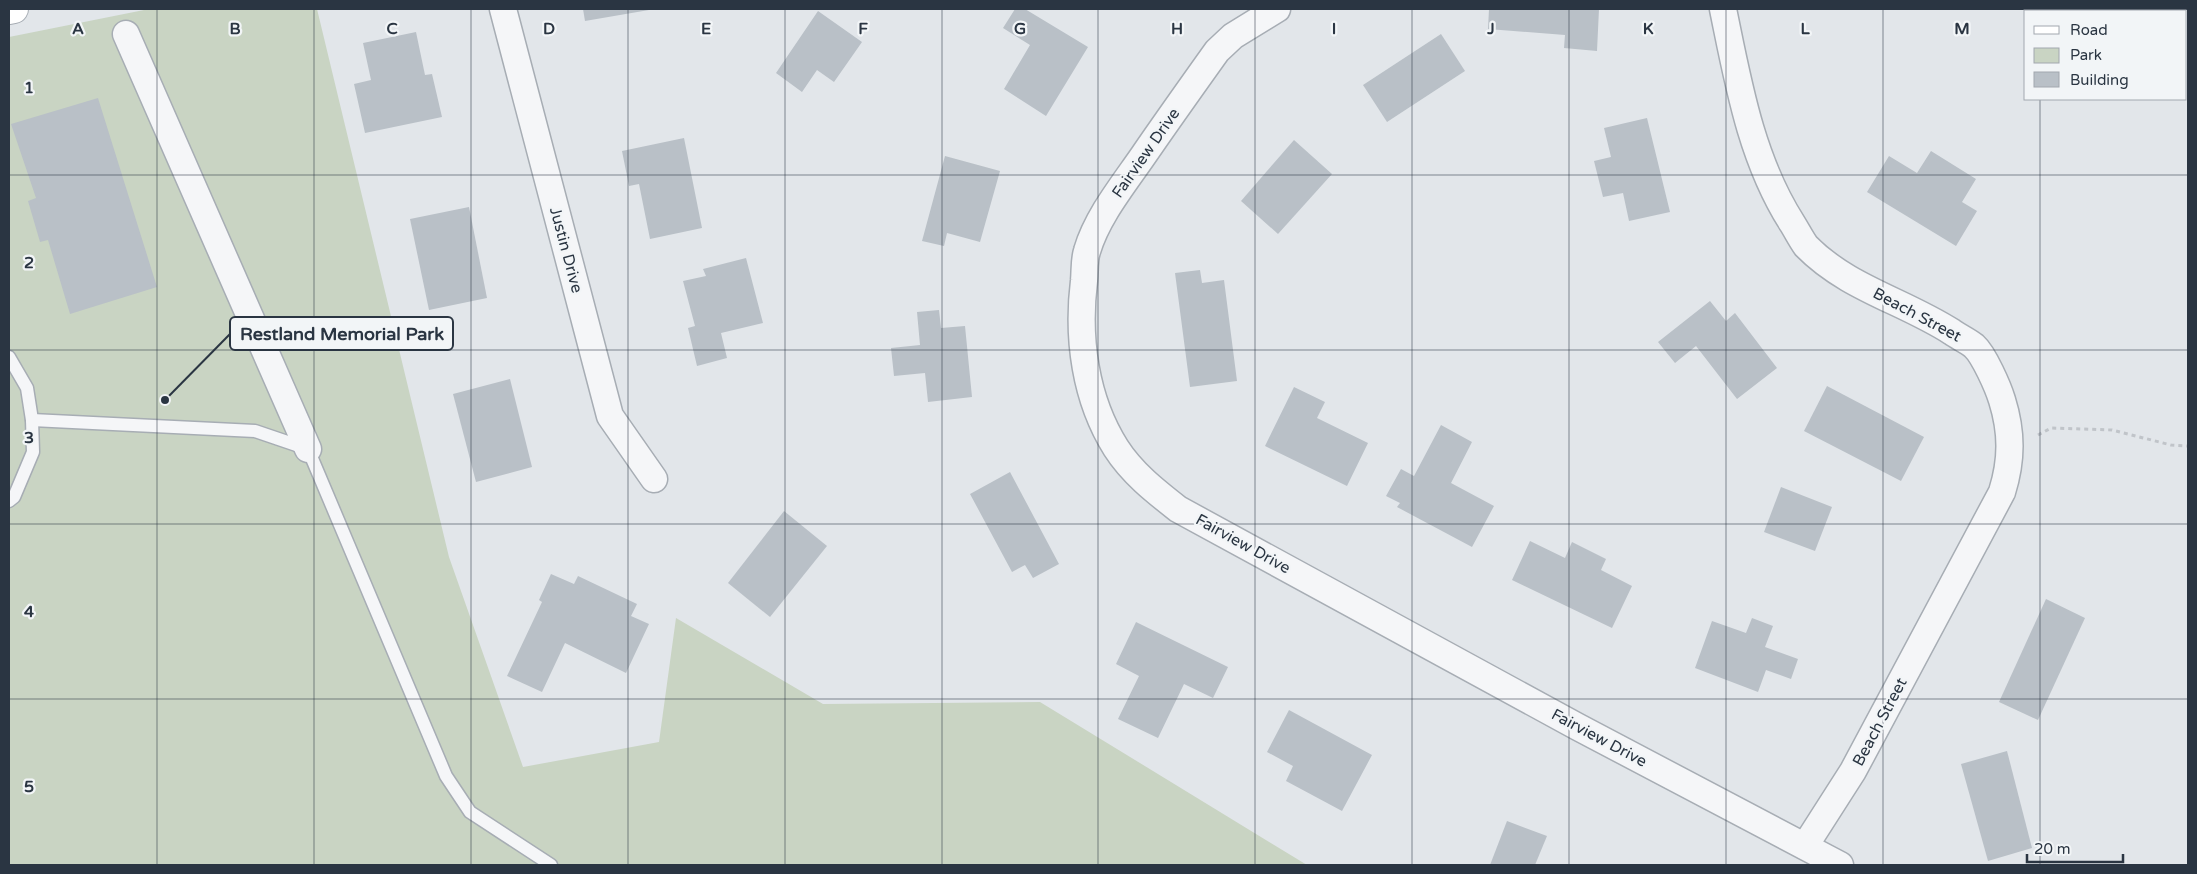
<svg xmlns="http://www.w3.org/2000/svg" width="2197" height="874" viewBox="0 0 2197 874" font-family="'Varela Round',sans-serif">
	<rect width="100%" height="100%" fill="#e2e6ea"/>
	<path fill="#c9d4c3" d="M 149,9 L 317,9 L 449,557 L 523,767 L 659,742 L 676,618 L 823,704 L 1040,702 L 1307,865 L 9,865 L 9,37 Z"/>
	<g fill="#b9c0c7">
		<path d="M 583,9 L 649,9 L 649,10 L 585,21 Z"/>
		<path d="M 1015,9 L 1025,9 L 1088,47 L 1046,116 L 1004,89 L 1030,45 L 1003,28 Z"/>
		<path d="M 1489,9 L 1599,9 L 1597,51 L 1564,48 L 1565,35 L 1488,29 Z"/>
		<path d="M 818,11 L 862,42 L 834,82 L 817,70 L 802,92 L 776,73 Z"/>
		<path d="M 416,32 L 425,75 L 432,74 L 442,117 L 365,133 L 354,84 L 371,80 L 363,43 Z"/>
		<path d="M 1441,34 L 1465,71 L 1387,122 L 1363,85 Z"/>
		<path d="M 98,98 L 157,287 L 70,314 L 48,240 L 40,242 L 28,201 L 36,198 L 11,124 Z"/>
		<path d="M 1647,118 L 1670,212 L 1629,221 L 1623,193 L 1603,197 L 1594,161 L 1611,157 L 1604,128 Z"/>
		<path d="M 684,138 L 702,228 L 650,239 L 639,184 L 629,186 L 622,151 Z"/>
		<path d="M 1294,140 L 1332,174 L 1278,234 L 1241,201 Z"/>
		<path d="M 1931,151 L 1976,179 L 1962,202 L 1977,211 L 1956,246 L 1867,192 L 1889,156 L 1917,173 Z"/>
		<path d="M 945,156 L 1000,171 L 980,242 L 947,233 L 944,246 L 922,241 Z"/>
		<path d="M 469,207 L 487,298 L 429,310 L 410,219 Z"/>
		<path d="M 746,258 L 763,323 L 721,333 L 727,358 L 697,366 L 688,328 L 695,326 L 683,281 L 706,276 L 703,269 Z"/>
		<path d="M 1200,270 L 1202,283 L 1224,280 L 1237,381 L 1190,387 L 1175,273 Z"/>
		<path d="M 1710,301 L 1726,321 L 1735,313 L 1777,368 L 1737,399 L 1696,346 L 1675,363 L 1658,342 Z"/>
		<path d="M 939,310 L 941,328 L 965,326 L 972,397 L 928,402 L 925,373 L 894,376 L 891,348 L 920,345 L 917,312 Z"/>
		<path d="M 510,379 L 532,467 L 476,482 L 453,394 Z"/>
		<path d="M 1827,386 L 1924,437 L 1901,481 L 1804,431 Z"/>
		<path d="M 1294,387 L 1325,402 L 1317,418 L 1368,443 L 1347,486 L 1265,446 Z"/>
		<path d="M 1441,425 L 1472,442 L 1451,483 L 1494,506 L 1472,547 L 1397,507 L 1400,503 L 1386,496 L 1401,469 L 1414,476 Z"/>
		<path d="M 1010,472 L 1059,564 L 1033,578 L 1025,565 L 1012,572 L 970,494 Z"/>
		<path d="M 1781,487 L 1832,507 L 1815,551 L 1764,532 Z"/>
		<path d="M 784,511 L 827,546 L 770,617 L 728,583 Z"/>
		<path d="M 1530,541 L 1565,558 L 1572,542 L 1606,559 L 1601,570 L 1632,586 L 1612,628 L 1512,580 Z"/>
		<path d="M 551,574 L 574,584 L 578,576 L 637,604 L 631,616 L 649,624 L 626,673 L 565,643 L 542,692 L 507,676 L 542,602 L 539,600 Z"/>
		<path d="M 2046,599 L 2085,618 L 2038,720 L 1999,702 Z"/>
		<path d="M 1752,618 L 1773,626 L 1765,647 L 1798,659 L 1791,679 L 1766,670 L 1758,692 L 1695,668 L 1712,621 L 1746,633 Z"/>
		<path d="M 1136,622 L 1228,667 L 1213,698 L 1184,684 L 1158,738 L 1118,719 L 1139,676 L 1116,664 Z"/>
		<path d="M 1289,710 L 1372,755 L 1342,811 L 1286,781 L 1293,766 L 1267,752 Z"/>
		<path d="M 2007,751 L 2032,848 L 1988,861 L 1961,764 Z"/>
		<path d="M 1507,821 L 1547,836 L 1535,865 L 1490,865 Z"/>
	</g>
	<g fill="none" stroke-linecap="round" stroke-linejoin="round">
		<defs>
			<g id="lane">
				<path d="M 9,357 L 27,388 L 32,420 L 33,452 L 14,497 L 9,501"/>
				<path d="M 32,420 L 255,431 L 308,449 L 446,776 L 470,812 L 551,865"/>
			</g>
			<g id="street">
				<path d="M 503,9 L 610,416 L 654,479"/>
				<path d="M 1277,9 L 1233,36 L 1217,51 C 1192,86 1167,121 1143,156 C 1123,185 1097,217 1087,251 C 1084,260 1085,271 1084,281 C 1077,338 1085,399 1116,448 C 1132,473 1155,491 1178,509 L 1578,727 L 1840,865"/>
				<path d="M 1723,9 C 1738,82 1751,159 1792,223 C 1797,231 1801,239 1806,246 C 1847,288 1904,301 1952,332 C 1959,337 1968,341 1974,346 C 1984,355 1998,387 2002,400 C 2012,432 2012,460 2002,492 L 1853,771 L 1805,846"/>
				<path d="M 126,34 L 308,449"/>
			</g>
			<path id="secondary" d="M 9,10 L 14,9"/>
		</defs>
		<use href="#lane" stroke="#a7adb4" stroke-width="15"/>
		<use href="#street" stroke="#a7adb4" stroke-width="29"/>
		<use href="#secondary" stroke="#a7adb4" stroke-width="30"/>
		<path stroke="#c0c4c9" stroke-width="3" stroke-dasharray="4 4" stroke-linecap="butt" d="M 2038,435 L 2051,428 L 2112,430 L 2171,445 L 2188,446"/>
		<use href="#lane" stroke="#f5f6f8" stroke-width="12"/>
		<use href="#street" stroke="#f5f6f8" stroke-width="26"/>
		<use href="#secondary" stroke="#fff" stroke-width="28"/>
	</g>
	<path fill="none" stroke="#2a3542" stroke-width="1" stroke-opacity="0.55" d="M 157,9 L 157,865M 314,9 L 314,865M 471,9 L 471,865M 628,9 L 628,865M 785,9 L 785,865M 942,9 L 942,865M 1098,9 L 1098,865M 1255,9 L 1255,865M 1412,9 L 1412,865M 1569,9 L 1569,865M 1726,9 L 1726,865M 1883,9 L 1883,865M 2040,9 L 2040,11M 2040,99 L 2040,865M 9,175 L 2188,175M 9,350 L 2188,350M 9,524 L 2188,524M 9,699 L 2188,699"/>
	<g text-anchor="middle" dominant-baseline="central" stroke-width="4.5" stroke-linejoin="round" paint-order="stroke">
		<g font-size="16" fill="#2a3542" stroke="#f2f5f7">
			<text transform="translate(1146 153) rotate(-55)">Fairview Drive</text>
			<text transform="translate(566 250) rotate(75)">Justin Drive</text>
			<text transform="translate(1917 315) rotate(28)">Beach Street</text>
			<text transform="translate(1243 544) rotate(29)">Fairview Drive</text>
			<text transform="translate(1880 722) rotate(-62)">Beach Street</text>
			<text transform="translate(1599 738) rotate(28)">Fairview Drive</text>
		</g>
	</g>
	<g font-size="16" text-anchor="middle" font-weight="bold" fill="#2a3542" stroke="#f2f5f7" stroke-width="4.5" stroke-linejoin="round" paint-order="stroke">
		<text x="78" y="34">A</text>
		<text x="235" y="34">B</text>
		<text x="392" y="34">C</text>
		<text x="549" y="34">D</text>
		<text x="706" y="34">E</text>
		<text x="863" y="34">F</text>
		<text x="1020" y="34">G</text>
		<text x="1177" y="34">H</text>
		<text x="1334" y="34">I</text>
		<text x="1491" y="34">J</text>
		<text x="1648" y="34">K</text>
		<text x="1805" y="34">L</text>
		<text x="1962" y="34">M</text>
		<text x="29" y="93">1</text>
		<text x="29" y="268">2</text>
		<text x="29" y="443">3</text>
		<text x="29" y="617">4</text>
		<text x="29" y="792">5</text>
	</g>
	<path fill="none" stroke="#2a3542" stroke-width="2" d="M165 400L230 334"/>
	<circle fill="#2a3542" stroke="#f2f5f7" stroke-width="2" cx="165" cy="400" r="5"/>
	<rect fill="#f2f5f7" stroke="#2a3542" stroke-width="2" x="230" y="317" width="223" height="33" rx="5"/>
	<g font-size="18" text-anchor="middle" font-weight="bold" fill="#2a3542">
		<text x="342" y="340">Restland Memorial Park</text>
	</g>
	<rect width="2197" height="874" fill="none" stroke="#2a3542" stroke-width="20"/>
	<rect x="2024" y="10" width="162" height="90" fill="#f2f5f7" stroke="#a2a8af"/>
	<rect x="2034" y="26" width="25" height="8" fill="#ffffff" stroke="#a2a8af"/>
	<text x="2070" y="35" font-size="15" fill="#2a3542">Road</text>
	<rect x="2034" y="48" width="25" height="15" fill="#c9d4c3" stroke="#a2a8af"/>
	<text x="2070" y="60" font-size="15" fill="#2a3542">Park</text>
	<rect x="2034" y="72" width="25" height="15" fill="#b9c0c7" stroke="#a2a8af"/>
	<text x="2070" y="85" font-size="15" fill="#2a3542">Building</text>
	<path d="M2027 854v8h96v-8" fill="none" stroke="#2a3542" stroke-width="2.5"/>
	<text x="2034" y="854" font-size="15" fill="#2a3542" stroke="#f2f5f7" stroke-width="4" paint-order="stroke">20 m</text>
</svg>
